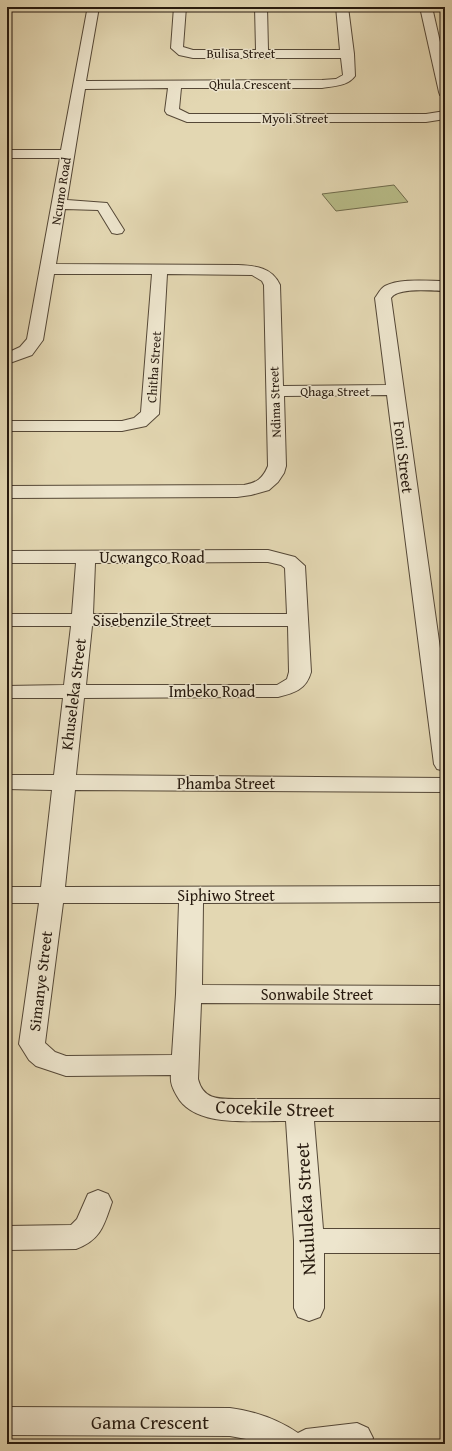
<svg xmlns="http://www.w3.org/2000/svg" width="452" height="1451" viewBox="0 0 452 1451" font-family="'Gentium Book Plus',serif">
	<rect width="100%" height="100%" fill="#e3d7b2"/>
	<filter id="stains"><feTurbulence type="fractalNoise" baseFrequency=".005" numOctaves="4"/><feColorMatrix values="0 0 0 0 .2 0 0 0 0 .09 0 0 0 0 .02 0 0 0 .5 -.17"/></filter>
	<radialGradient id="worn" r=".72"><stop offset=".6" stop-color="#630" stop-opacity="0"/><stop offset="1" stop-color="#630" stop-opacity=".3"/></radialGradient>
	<path fill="#b8bd89" stroke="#6f6b4c" d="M 394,185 L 408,202 L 336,211 L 322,194 Z"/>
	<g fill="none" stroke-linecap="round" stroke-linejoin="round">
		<defs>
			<g id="minor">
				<path d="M 7,7 L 99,7 L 86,81 L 322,80 L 336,79 L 343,75 L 341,58 L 193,58 L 179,55 L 171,48 L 174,7 L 186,7 L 183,47 L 193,50 L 256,50 L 255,7 L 267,7 L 268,50 L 340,50 L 336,7 L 348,7 L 354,54 L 355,76 C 348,86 334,86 322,88 L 181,88 L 179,109 L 189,114 L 426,114 L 445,111 L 445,119 L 426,122 L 187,122 L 167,114 L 165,111 L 168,88 L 85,89 L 67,200 L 107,203 L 124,230 L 122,233 L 117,234 L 112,233 L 98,210 L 65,209 L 56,264 L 238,265 C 256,266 272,267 280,285 L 283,386 L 386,385 L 375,298 C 378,294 381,288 385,286 C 400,278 428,281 445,281 L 445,291 C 432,291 398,287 391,298 L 445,684 L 445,771 L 437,769 L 434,764 L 387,395 L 284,396 L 286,466 L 284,473 L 278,482 L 269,490 L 251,495 L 237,497 L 7,498 L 7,486 L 244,485 C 257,483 263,478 268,466 L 264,285 L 262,281 L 252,275 L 167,274 L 159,414 L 146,426 L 122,431 L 7,431 L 7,421 L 122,421 L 134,418 L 141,412 L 152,274 L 54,274 L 43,340 L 32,355 L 7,364 L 7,353 L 20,347 L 27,339 L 60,158 L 7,158 L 7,150 L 61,150 L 87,11 L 7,11 Z"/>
				<path d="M 420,7 L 432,7 L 445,64 L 445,96 L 440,95 L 439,92 Z"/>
				<path d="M 268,550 L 295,557 L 305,566 L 311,672 C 306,690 294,693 278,697 L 84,698 L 76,775 L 445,778 L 445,792 L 75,790 L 65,887 L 445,886 L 445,902 L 203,903 L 202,985 L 445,986 L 445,1004 L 201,1003 L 198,1079 C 203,1099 217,1099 235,1099 L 445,1099 L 445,1121 L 314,1121 L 323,1229 L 445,1229 L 445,1253 L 324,1253 L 324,1308 L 320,1317 L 309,1321 L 298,1317 L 294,1308 L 294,1241 L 286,1121 C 254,1120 195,1129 177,1096 C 173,1089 170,1083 171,1075 L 66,1076 L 36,1066 L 29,1060 L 19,1044 L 39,903 L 7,903 L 7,887 L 41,887 L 52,790 L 7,789 L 7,775 L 54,775 L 63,698 L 7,698 L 7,686 L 64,685 L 71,626 L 7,626 L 7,614 L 72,614 L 76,563 L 7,563 L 7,551 ZM 268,562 L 281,565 L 285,568 L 287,614 L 93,614 L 95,563 ZM 92,626 L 288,626 L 289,672 L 287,679 L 277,685 L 86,685 ZM 63,903 L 179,903 L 176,994 L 172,1055 L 66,1056 L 55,1052 L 45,1043 Z"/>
				<path d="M 98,1190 L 108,1194 L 112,1202 C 104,1225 101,1240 76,1249 L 7,1250 L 7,1226 L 71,1225 L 77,1219 L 88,1194 Z"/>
				<path d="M 7,1407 L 230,1408 C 254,1411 277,1419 298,1433 L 306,1429 L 357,1423 L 368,1428 L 373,1438 L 370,1444 L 260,1444 L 246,1439 L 230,1436 L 7,1435 Z"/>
			</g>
		</defs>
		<use href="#minor" stroke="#554837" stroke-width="2"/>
		<use href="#minor" fill="#ede5cd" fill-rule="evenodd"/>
	</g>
	<g text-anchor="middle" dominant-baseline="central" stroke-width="3" stroke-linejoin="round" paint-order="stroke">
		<g font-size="13" fill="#26190e" stroke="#ede5cd">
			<text x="241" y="53">Bulisa Street</text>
			<text x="250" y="84">Qhula Crescent</text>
			<text x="295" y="118">Myoli Street</text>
			<text transform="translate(61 191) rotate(-81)">Ncumo Road</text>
			<text transform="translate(154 367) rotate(-86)">Chitha Street</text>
			<text x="335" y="391">Qhaga Street</text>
			<text transform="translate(275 402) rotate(-92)">Ndima Street</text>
		</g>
		<g font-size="16" fill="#26190e" stroke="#ede5cd">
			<text transform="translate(404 457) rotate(83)">Foni Street</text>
			<text x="152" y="557">Ucwangco Road</text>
			<text x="152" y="620">Sisebenzile Street</text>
			<text x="212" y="691">Imbeko Road</text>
			<text transform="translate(73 694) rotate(-83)">Khuseleka Street</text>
			<text x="226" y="783">Phamba Street</text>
			<text x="226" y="895">Siphiwo Street</text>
			<text transform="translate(40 981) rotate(-83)">Simanye Street</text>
			<text x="317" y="994">Sonwabile Street</text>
		</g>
		<g font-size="19" fill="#26190e" stroke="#ede5cd">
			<text transform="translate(275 1108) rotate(2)">Cocekile Street</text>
			<text transform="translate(305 1209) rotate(-93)">Nkululeka Street</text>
			<text x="150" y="1422">Gama Crescent</text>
		</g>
	</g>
	<rect width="452" height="1451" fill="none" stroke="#e3d7b2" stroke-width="24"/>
	<rect x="8" y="8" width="436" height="1435" fill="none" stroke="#26190e" stroke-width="2"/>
	<rect x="12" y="12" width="428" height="1427" fill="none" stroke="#26190e"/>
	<rect width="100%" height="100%" filter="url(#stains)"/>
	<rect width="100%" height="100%" fill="url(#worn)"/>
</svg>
